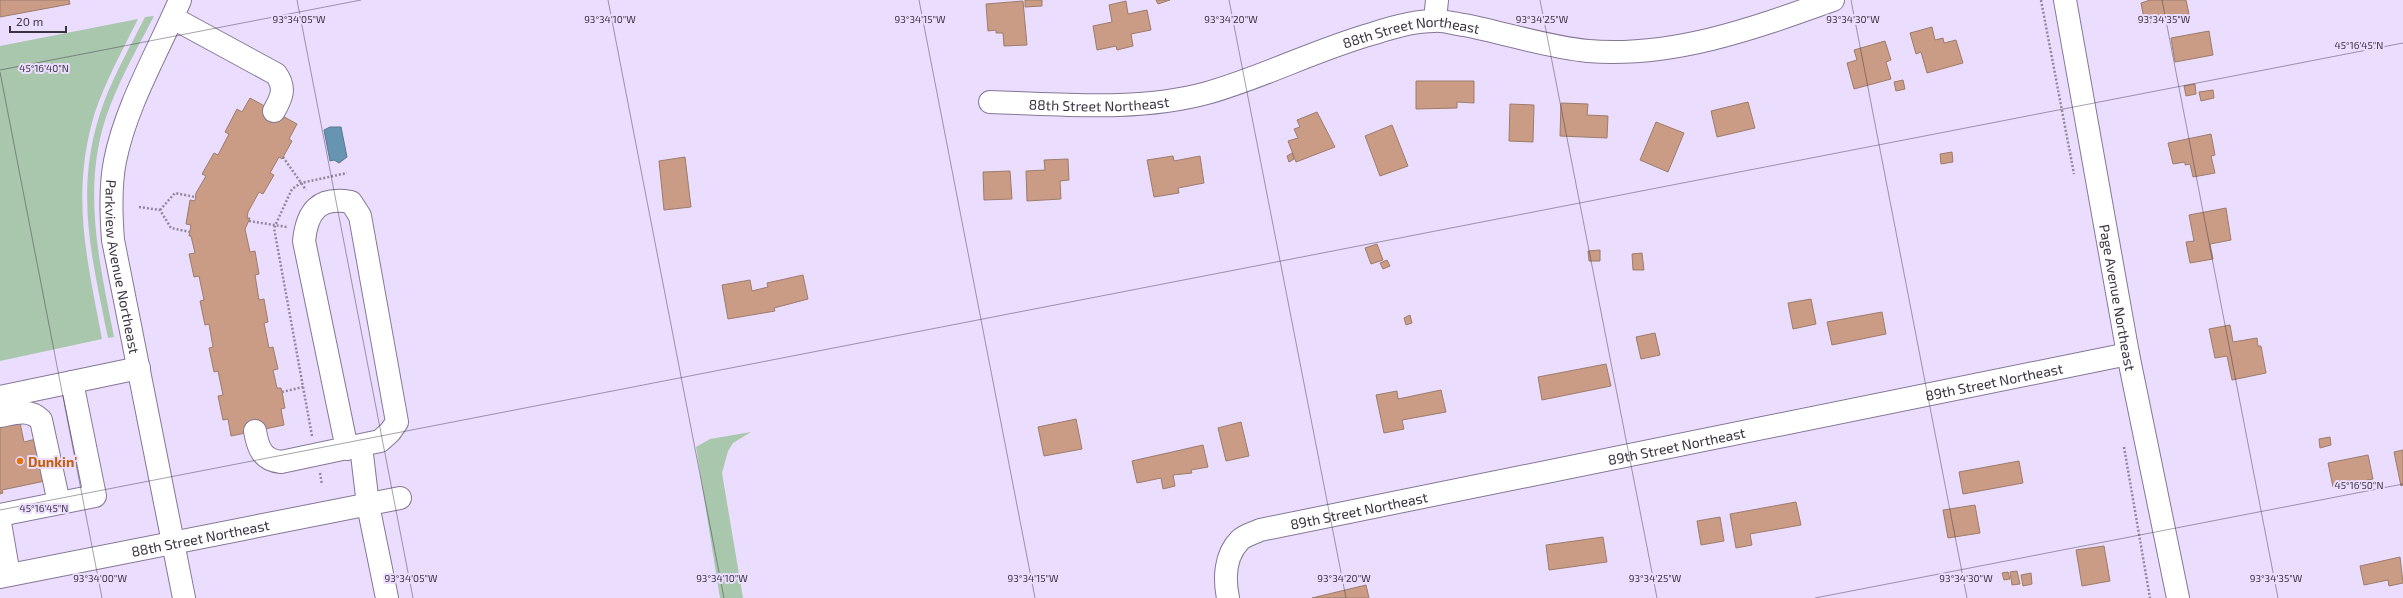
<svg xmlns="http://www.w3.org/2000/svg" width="2403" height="598" viewBox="0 0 2403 598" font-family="'Exo 2',sans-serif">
	<rect width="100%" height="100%" fill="#ebddfe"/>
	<g fill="#a8c7ad">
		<path d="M 154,16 C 139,45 122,75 110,106 C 80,183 99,260 114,337 L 108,338 C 91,254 73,186 104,102 C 115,73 131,45 145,17 Z"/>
		<path d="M 138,19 C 123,49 106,80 95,112 C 70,194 87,259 102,339 L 0,361 L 0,46 Z"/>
		<path d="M 751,432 L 733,443 L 728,451 L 722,473 L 743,598 L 720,598 L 696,447 L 710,439 Z"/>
	</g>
	<path fill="#6794b1" stroke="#59778f" d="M 330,127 L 341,127 L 347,157 L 339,163 L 334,160 L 330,161 L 324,130 Z"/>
	<g fill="#ca9b85" stroke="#9d7c6c">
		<path d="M 0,0 L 69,0 L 70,4 L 0,17 Z"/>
		<path d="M 1025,0 L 1042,0 L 1042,6 L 1025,7 Z"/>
		<path d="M 1156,0 L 1170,0 L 1158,4 Z"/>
		<path d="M 2150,0 L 2186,0 L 2189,14 L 2145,24 L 2141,3 Z"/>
		<path d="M 1023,1 L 1027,45 L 1004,46 L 1003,33 L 996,33 L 996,30 L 988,31 L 986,4 Z"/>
		<path d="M 1126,1 L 1128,14 L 1147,10 L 1151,30 L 1131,34 L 1133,46 L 1117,50 L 1116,46 L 1097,50 L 1093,26 L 1112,22 L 1109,5 Z"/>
		<path d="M 1932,27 L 1935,40 L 1943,38 L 1944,43 L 1956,40 L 1963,63 L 1927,73 L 1921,52 L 1916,54 L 1910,33 Z"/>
		<path d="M 2209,31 L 2213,55 L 2175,62 L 2171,38 Z"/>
		<path d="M 1885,41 L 1891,60 L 1886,62 L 1891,79 L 1854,89 L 1847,63 L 1857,60 L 1854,50 Z"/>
		<path d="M 1903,80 L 1905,89 L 1896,91 L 1894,82 Z"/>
		<path d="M 1416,81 L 1474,81 L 1474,103 L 1457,102 L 1457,108 L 1416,109 Z"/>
		<path d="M 2195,84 L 2196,94 L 2186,96 L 2184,86 Z"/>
		<path d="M 2213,90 L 2214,98 L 2201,101 L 2199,92 Z"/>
		<path d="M 250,98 L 297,124 L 289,139 L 292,141 L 282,159 L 279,157 L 270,173 L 274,175 L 263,194 L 259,192 L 248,212 L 247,218 L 250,218 L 245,229 L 250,252 L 255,251 L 259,274 L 255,275 L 259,300 L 264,299 L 268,322 L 264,323 L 269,348 L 273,347 L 278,369 L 273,370 L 277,388 L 281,388 L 282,392 L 285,408 L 281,409 L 284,425 L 231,436 L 228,419 L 223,420 L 218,396 L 223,395 L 218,371 L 214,372 L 209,348 L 213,347 L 209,324 L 205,325 L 200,301 L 204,300 L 199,276 L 194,277 L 189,254 L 195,253 L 191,236 L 189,236 L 191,225 L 186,224 L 190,200 L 195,201 L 196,193 L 206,176 L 202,174 L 214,153 L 218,155 L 229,134 L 225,132 L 237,109 L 242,112 Z"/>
		<path d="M 1748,102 L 1755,128 L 1717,137 L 1711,111 Z"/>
		<path d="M 1561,103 L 1588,104 L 1587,115 L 1608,116 L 1607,138 L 1560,136 Z"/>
		<path d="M 1510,104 L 1534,105 L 1533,142 L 1509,141 Z"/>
		<path d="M 1317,112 L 1335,147 L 1296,162 L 1288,141 L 1298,138 L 1294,129 L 1300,127 L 1297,120 Z"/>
		<path d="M 1656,122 L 1684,133 L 1668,172 L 1640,160 Z"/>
		<path d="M 1392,125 L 1408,166 L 1380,176 L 1365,136 Z"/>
		<path d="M 2211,134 L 2215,155 L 2211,156 L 2215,173 L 2193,177 L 2190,164 L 2185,165 L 2185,162 L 2173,164 L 2168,143 Z"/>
		<path d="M 1952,152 L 1953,162 L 1941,164 L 1940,154 Z"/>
		<path d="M 1292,153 L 1294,159 L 1289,162 L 1287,156 Z"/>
		<path d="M 1173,156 L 1174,161 L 1200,156 L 1204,183 L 1178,188 L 1179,193 L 1154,197 L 1147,160 Z"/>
		<path d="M 685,157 L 691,207 L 664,210 L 659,161 Z"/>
		<path d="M 1068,159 L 1069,180 L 1060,181 L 1061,199 L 1027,201 L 1026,171 L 1045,170 L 1044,160 Z"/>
		<path d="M 1010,171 L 1012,199 L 984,200 L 983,172 Z"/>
		<path d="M 2226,208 L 2231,240 L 2210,244 L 2213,259 L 2190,263 L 2186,242 L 2194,241 L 2189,215 Z"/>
		<path d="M 1377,244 L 1383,260 L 1371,264 L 1365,248 Z"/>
		<path d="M 1600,250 L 1600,261 L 1589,261 L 1588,251 Z"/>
		<path d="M 1642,253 L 1644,270 L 1633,270 L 1632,254 Z"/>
		<path d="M 1387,260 L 1390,266 L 1383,269 L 1380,263 Z"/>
		<path d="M 803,275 L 808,299 L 774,308 L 775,311 L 728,319 L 722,285 L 750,280 L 752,291 L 768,287 L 767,283 Z"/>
		<path d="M 1811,299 L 1816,324 L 1793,329 L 1788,303 Z"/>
		<path d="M 1882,312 L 1886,334 L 1832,345 L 1827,322 Z"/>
		<path d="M 1410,315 L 1412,323 L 1406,325 L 1404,318 Z"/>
		<path d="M 2230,325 L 2233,342 L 2257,338 L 2258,346 L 2261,346 L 2266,373 L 2232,380 L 2227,356 L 2215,358 L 2209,329 Z"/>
		<path d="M 1655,333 L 1660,355 L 1641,359 L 1636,337 Z"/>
		<path d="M 1606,364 L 1611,386 L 1542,400 L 1538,377 Z"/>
		<path d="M 1441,390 L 1446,412 L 1402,420 L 1404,429 L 1384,433 L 1376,395 L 1397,391 L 1398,399 Z"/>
		<path d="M 19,418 L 24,442 L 36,439 L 45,481 L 2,490 L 3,493 L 0,494 L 0,422 Z"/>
		<path d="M 1076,419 L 1082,449 L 1044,456 L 1038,427 Z"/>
		<path d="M 1241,422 L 1249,456 L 1226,461 L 1218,428 Z"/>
		<path d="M 2330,437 L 2331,445 L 2320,448 L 2319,439 Z"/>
		<path d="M 1203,445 L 1208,467 L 1191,470 L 1192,473 L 1173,475 L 1175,486 L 1163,489 L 1161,478 L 1137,483 L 1132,461 Z"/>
		<path d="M 2403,450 L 2403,485 L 2401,486 L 2394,452 Z"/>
		<path d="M 2368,455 L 2373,479 L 2333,487 L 2328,463 Z"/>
		<path d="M 2019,461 L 2023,483 L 1963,494 L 1959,472 Z"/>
		<path d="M 1796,502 L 1801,525 L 1750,534 L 1752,545 L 1736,548 L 1730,514 Z"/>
		<path d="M 1975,505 L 1980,533 L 1948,538 L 1943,510 Z"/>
		<path d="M 1720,517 L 1724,541 L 1701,545 L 1697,521 Z"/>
		<path d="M 1603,537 L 1607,562 L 1549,570 L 1546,545 Z"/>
		<path d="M 2104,546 L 2110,581 L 2082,586 L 2076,550 Z"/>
		<path d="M 2400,557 L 2403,583 L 2389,586 L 2388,580 L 2364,585 L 2360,566 Z"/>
		<path d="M 2017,571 L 2020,584 L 2012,585 L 2010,572 Z"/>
		<path d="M 2008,572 L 2010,579 L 2004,580 L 2002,573 Z"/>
		<path d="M 2031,573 L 2032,584 L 2023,586 L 2021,575 Z"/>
		<path d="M 1366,585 L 1369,598 L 1312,598 L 1316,597 Z"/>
	</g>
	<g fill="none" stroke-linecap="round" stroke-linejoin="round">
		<defs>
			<g id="minor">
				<path id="s1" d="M 180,0 C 158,52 126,105 115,161 C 110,186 111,214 113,240 L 184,598"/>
				<path id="s2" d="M 2065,0 L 2128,354 L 2178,598"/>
				<path d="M 173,18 L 276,74 C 286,88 282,97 274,111"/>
				<path d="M 1435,20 L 1437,0"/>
				<path id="s3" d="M 990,102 C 1062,104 1137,112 1207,93 C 1264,77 1317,49 1375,33 C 1393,27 1415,21 1434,21 C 1444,20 1455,24 1464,25 C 1506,33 1546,47 1588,51 C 1673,58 1755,28 1833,0"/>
				<path d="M 72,382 L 139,368"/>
				<path d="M 0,397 L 72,382 L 95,496 L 0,515"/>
				<path d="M 0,416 C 15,413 29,408 41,420 L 59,503"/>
				<path d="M 255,431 C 258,448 262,460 281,462 L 380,441 L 390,432 L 397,422 L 360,216 L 351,202 C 319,196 307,211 304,241 L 347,449"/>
				<path d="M 361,446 L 368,505 L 387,598"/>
				<path d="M 0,523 L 9,575"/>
				<path id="s4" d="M 0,577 L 400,498"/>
				<path id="s5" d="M 1228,598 C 1224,578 1225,555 1240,540 C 1245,535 1254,533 1260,530 L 2128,354"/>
			</g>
		</defs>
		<use href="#minor" stroke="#857795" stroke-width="24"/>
		<g stroke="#91879d" stroke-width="2.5" stroke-dasharray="2 2" stroke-linecap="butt">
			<path d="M 2041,0 L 2074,174"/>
			<path d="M 283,157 L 306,190"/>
			<path d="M 139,207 L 160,210 L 171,228 L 190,232"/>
			<path d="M 160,210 L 175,193 L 195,197"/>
			<path d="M 249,221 L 287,227"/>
			<path d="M 282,392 L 303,387"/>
			<path d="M 312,436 L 274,228 L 292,189 L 301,183 L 347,173"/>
			<path d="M 2124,447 L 2150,598"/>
			<path d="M 320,473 L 322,485"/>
		</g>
		<use href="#minor" stroke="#fff" stroke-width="22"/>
	</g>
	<path fill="none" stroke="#393340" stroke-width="1" stroke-opacity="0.45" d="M 297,0 L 413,598M 608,0 L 724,598M 919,0 L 1035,598M 1229,0 L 1346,598M 1540,0 L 1657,598M 1851,0 L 1967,598M 2162,0 L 2278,598M 0,70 L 361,0M 0,72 L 102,598M 0,510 L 2403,43M 1815,598 L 2403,484"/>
	<circle fill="#e8710a" stroke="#ebddfe" stroke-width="1.5" cx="20" cy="461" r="4"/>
	<g text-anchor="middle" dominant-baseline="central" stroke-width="4" stroke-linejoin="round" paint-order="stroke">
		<g font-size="14" fill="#393340" stroke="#ebddfe">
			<text stroke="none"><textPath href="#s3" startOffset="433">88th Street Northeast</textPath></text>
			<text stroke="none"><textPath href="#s3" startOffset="109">88th Street Northeast</textPath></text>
			<text stroke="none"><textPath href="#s1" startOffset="281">Parkview Avenue Northeast</textPath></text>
			<text stroke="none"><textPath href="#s2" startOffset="302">Page Avenue Northeast</textPath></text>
			<text stroke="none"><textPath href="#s5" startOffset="833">89th Street Northeast</textPath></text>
			<text stroke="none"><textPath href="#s5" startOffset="509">89th Street Northeast</textPath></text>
			<text stroke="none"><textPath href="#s5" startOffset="185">89th Street Northeast</textPath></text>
			<text stroke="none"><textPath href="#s4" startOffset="204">88th Street Northeast</textPath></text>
		</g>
		<g font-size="14" font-weight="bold" fill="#c56008" stroke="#ebddfe" text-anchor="start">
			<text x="28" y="461">Dunkin'</text>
		</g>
	</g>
	<g font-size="10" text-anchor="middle" fill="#393340" stroke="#ebddfe" stroke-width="4" stroke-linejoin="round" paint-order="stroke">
		<text x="299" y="23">93°34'05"W</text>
		<text x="610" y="23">93°34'10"W</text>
		<text x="920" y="23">93°34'15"W</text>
		<text x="1231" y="23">93°34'20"W</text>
		<text x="1542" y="23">93°34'25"W</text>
		<text x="1853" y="23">93°34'30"W</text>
		<text x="2164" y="23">93°34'35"W</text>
		<text x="2359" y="49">45°16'45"N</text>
		<text x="44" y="72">45°16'40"N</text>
		<text x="2359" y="489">45°16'50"N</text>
		<text x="44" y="512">45°16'45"N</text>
		<text x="100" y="582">93°34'00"W</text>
		<text x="411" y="582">93°34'05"W</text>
		<text x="722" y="582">93°34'10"W</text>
		<text x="1033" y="582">93°34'15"W</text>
		<text x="1344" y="582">93°34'20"W</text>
		<text x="1655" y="582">93°34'25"W</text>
		<text x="1966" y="582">93°34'30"W</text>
		<text x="2276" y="582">93°34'35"W</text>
	</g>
	<path d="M10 26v6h56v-6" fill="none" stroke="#393340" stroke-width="2"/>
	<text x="16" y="26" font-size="12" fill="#393340" stroke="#ebddfe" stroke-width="3" paint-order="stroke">20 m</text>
</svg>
